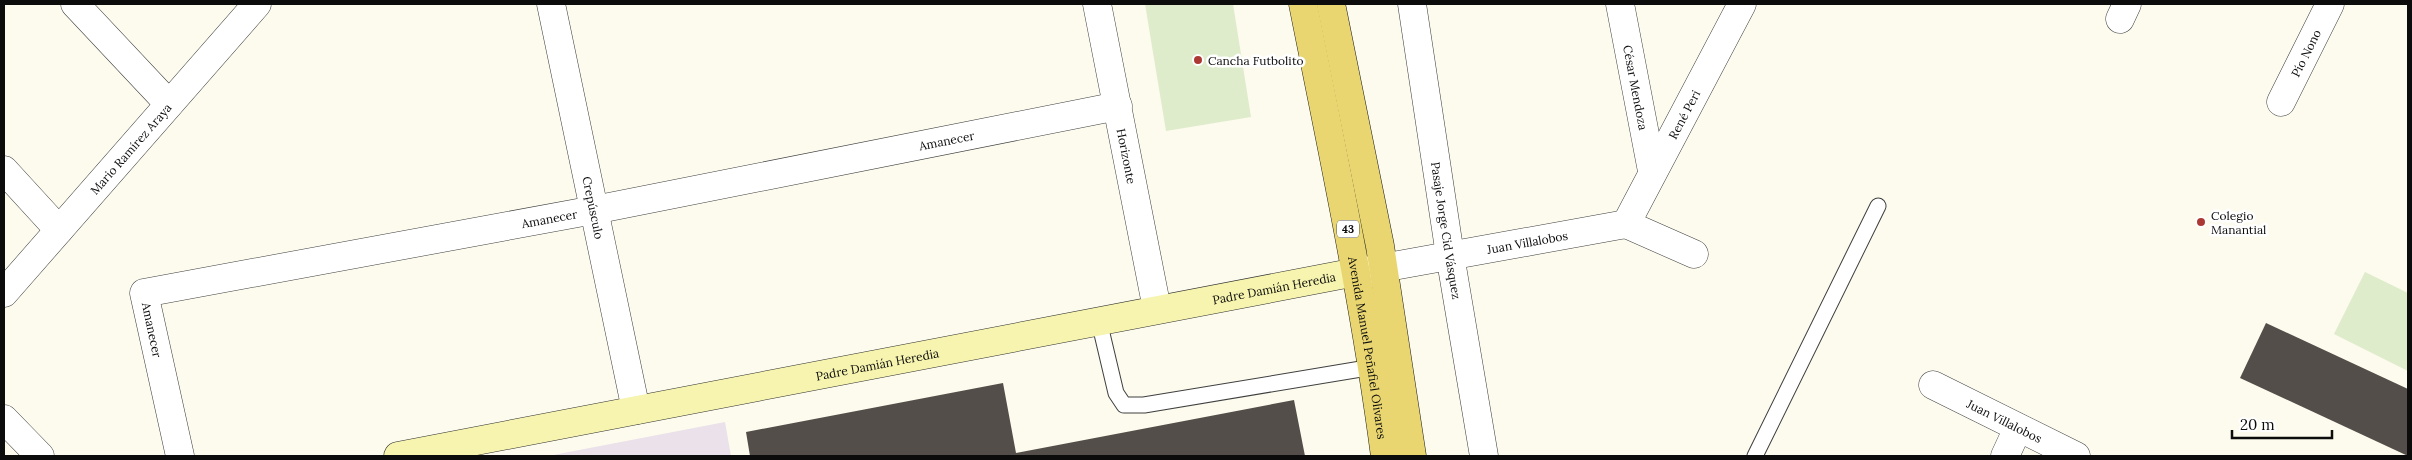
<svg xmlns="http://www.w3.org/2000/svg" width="2412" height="460" viewBox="0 0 2412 460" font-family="Lora,serif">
	<rect width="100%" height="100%" fill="#fdfbed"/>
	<path fill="#eae1ea" d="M 725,422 L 731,456 L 548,456 Z"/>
	<g fill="#deeccb">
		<path d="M 1145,4 L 1233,4 L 1251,117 L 1166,131 Z"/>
		<path d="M 2365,272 L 2408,293 L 2408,371 L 2334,334 Z"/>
	</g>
	<g fill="#534e4a">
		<path d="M 2266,323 L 2408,389 L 2408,456 L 2240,378 Z"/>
		<path d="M 1003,383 L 1016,453 L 1294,400 L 1305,456 L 750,456 L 746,432 Z"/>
	</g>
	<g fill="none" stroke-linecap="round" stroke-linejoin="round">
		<defs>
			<g id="lane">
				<path d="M 1099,321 L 1116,393 L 1124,405 L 1144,405 L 1373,367"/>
				<path d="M 1755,456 L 1878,206"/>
			</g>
			<g id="street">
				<path d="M 75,4 L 169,104"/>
				<path id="s1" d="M 551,4 L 636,410"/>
				<path id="s2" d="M 1097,4 L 1157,309"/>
				<path id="s3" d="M 1412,4 L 1450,255 L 1484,456"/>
				<path id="s4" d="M 1620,4 L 1652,171"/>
				<path d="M 2120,19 L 2127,4"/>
				<path id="s5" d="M 2281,102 L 2330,4"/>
				<path d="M 4,170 L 59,230"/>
				<path id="s6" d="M 1626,224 L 1742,4"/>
				<path id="s7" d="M 1360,272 L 1626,224 L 1694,254"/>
				<path id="s8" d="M 4,293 L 257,4"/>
				<path id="s9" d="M 1933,385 L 2076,456"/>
				<path d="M 4,419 L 40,456"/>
				<path id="s10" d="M 180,456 L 144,293 L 594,210 L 1118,106"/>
				<path d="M 2005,456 L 2018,428"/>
			</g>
			<g id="secondary">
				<path id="s11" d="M 398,456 L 1356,272"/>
			</g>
			<g id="primary">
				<path id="s12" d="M 1303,4 C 1333,154 1365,304 1385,456"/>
				<path d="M 1331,4 L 1380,246 L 1412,456"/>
			</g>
		</defs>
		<use href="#lane" stroke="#3f3f3f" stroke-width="17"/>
		<use href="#street" stroke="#3f3f3f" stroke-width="29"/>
		<use href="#secondary" stroke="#2e2e2e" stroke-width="29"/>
		<use href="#primary" stroke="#1d1d1d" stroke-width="29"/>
		<use href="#lane" stroke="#fff" stroke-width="15"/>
		<use href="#street" stroke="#fff" stroke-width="28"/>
		<use href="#secondary" stroke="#f6f4af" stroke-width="28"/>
		<use href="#primary" stroke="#e9d671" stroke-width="28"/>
	</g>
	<g fill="#ac3834" stroke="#fff" stroke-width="2">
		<circle cx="1198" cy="60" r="5"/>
		<circle cx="2201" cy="222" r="5"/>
	</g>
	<g text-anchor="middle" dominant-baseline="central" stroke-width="5" stroke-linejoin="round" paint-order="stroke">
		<rect fill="#fff" stroke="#555" stroke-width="1" x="1337" y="220.5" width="22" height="17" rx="4"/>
		<g font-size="11" font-weight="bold" fill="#0c0c0c">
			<text x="1348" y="229">43</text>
		</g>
		<g font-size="12" fill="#0c0c0c" stroke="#fff">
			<text stroke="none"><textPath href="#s5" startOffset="55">Pío Nono</textPath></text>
			<text stroke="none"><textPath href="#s4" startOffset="85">César Mendoza</textPath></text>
			<text stroke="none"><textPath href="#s6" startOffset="124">René Peri</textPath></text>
			<text stroke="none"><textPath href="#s10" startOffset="984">Amanecer</textPath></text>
			<text stroke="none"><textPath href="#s8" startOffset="192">Mario Ramírez Araya</textPath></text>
			<text stroke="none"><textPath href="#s2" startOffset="155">Horizonte</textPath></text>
			<text stroke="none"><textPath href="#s1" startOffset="208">Crepúsculo</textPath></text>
			<text stroke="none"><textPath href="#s10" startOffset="579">Amanecer</textPath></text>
			<text stroke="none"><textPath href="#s3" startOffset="229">Pasaje Jorge Cid Vásquez</textPath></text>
			<text stroke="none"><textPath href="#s7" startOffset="170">Juan Villalobos</textPath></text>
			<text stroke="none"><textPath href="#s11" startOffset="892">Padre Damián Heredia</textPath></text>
			<text transform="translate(152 330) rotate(78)">Amanecer</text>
			<text stroke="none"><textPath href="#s12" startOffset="350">Avenida Manuel Peñafiel Olivares</textPath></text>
			<text stroke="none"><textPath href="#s11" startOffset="488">Padre Damián Heredia</textPath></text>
			<text stroke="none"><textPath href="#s9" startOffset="80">Juan Villalobos</textPath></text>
		</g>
		<g font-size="12" fill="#0c0c0c" stroke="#fff" text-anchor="start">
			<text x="1208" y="60">Cancha Futbolito</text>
			<text x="2211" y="215">Colegio<tspan x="2211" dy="14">Manantial</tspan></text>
		</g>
	</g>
	<rect width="2412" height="460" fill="none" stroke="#0c0c0c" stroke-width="10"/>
	<path d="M2232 430v8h100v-8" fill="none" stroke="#0c0c0c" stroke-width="2.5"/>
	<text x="2240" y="430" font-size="15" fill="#0c0c0c" stroke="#ffffff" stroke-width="4" paint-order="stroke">20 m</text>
</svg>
